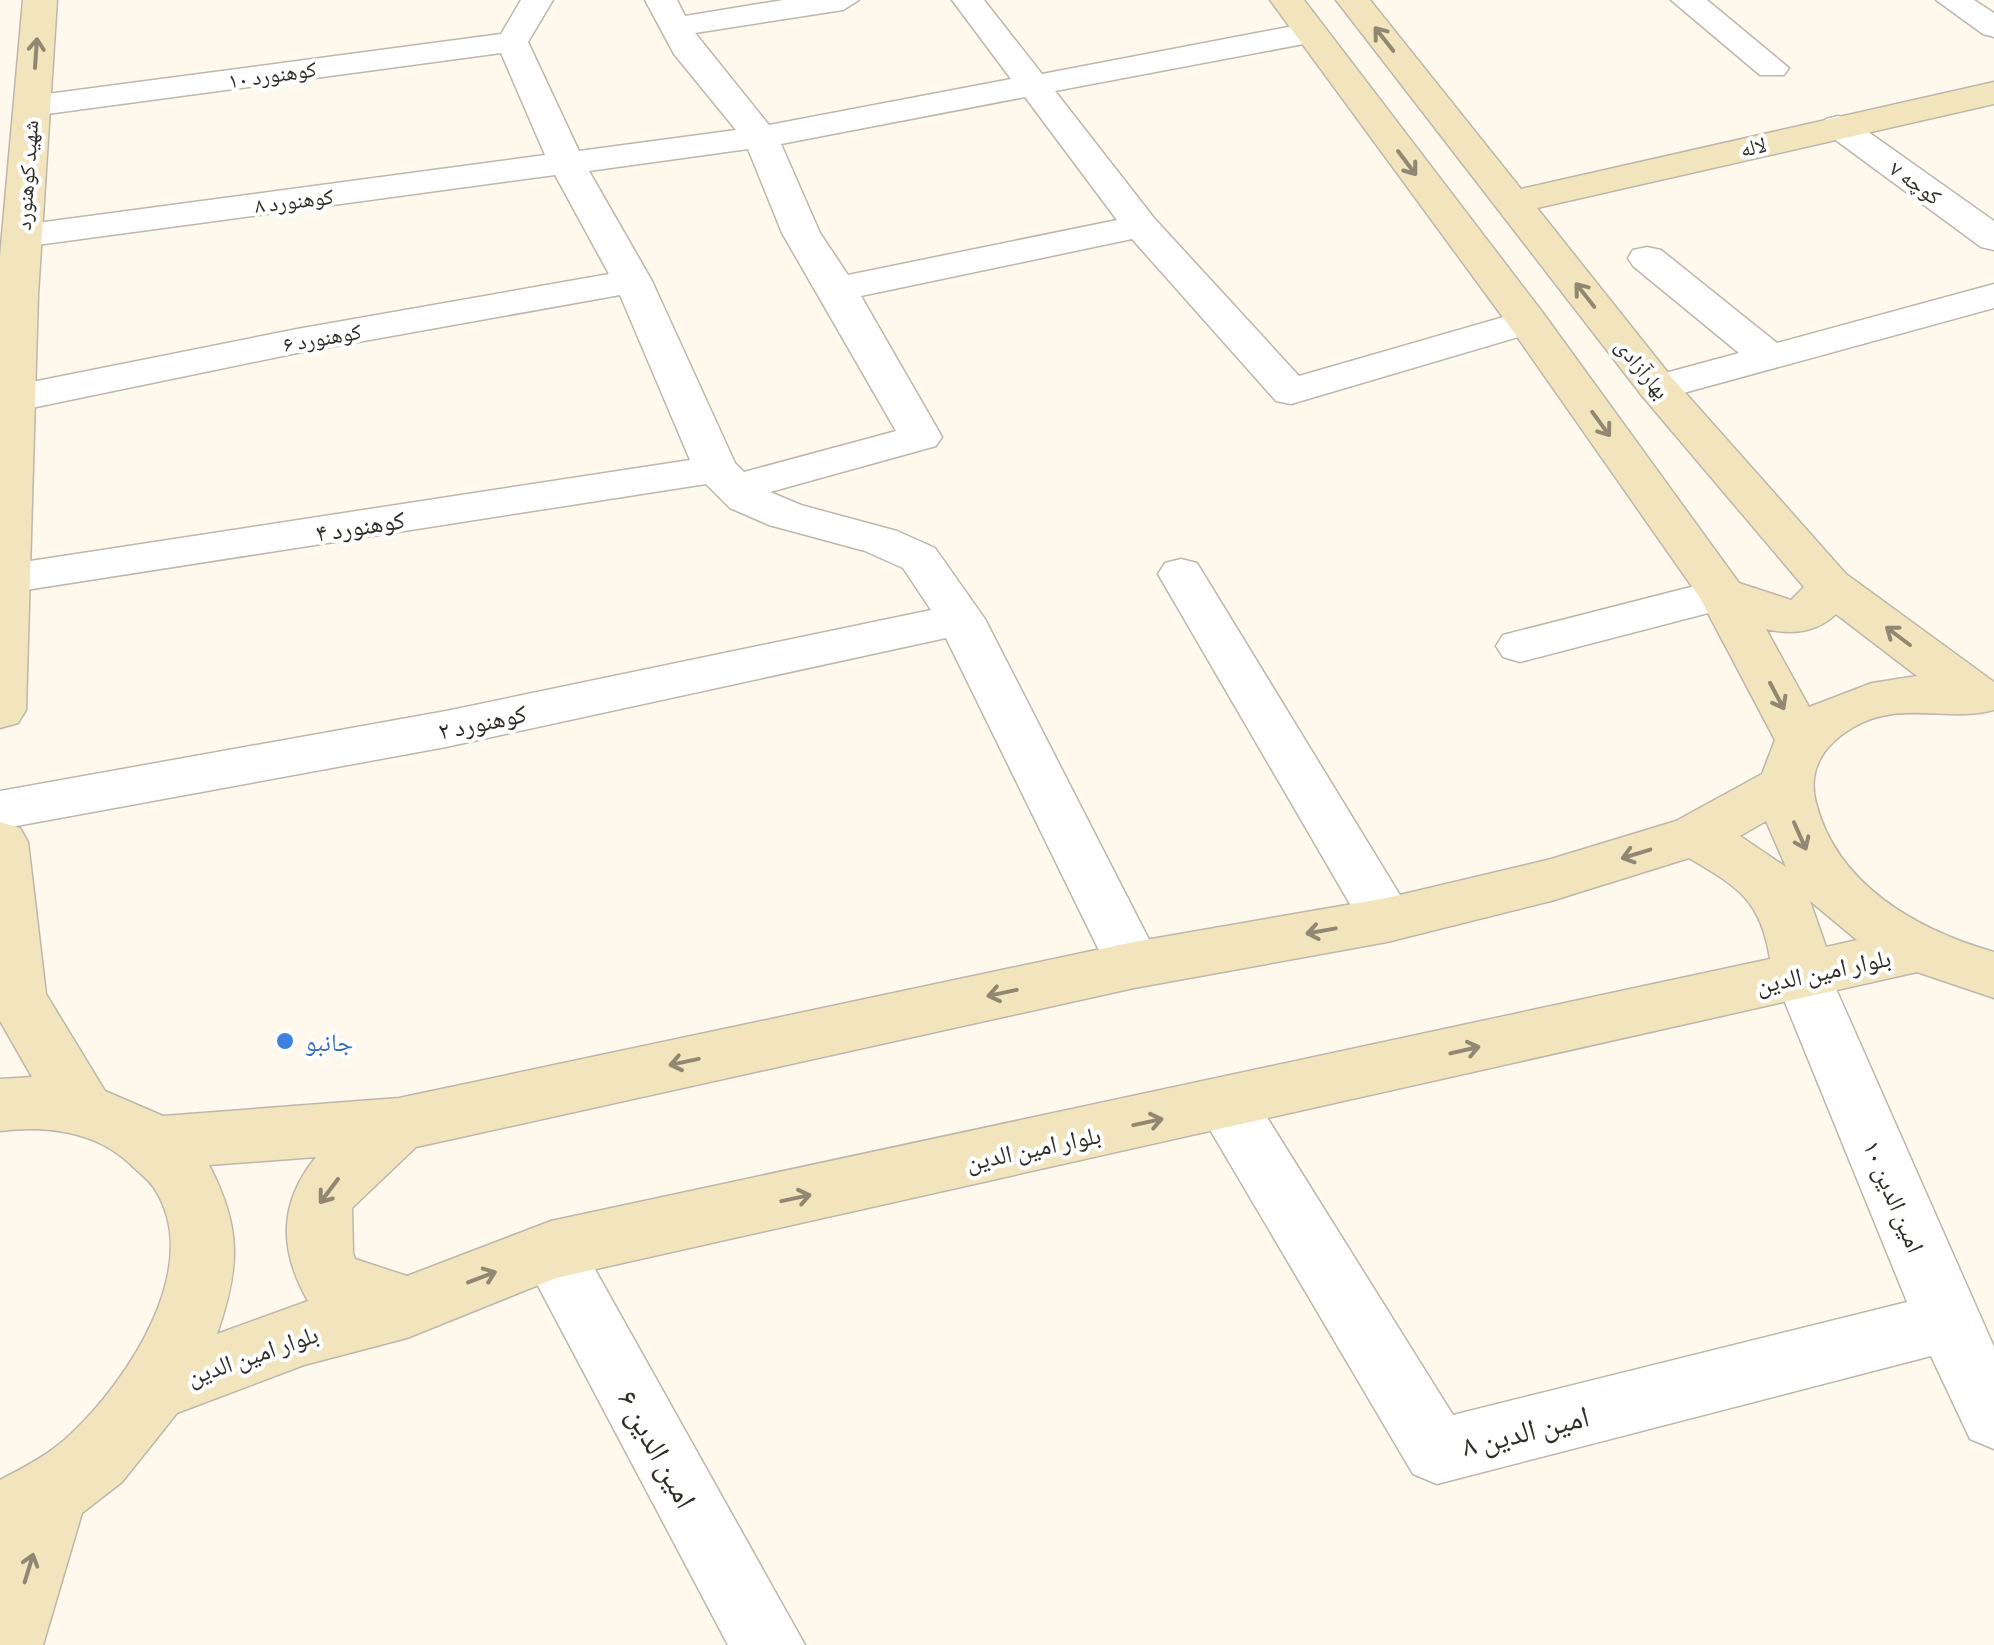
<svg xmlns="http://www.w3.org/2000/svg" width="1994" height="1645" viewBox="0 0 1994 1645" font-family="Commissioner,'Noto Naskh Arabic',sans-serif">
	<rect width="100%" height="100%" fill="#fff8ec"/>
	<g fill="none" stroke-linecap="round" stroke-linejoin="round">
		<defs>
			<g id="street">
				<path d="M 521,0 L 553,0 L 528,42 L 579,151 L 736,130 L 674,54 L 645,0 L 677,0 L 685,16 L 783,0 L 859,0 L 843,10 L 695,33 L 769,125 L 1011,79 L 952,0 L 984,0 L 1042,74 L 1309,23 L 1320,26 L 1325,33 L 1309,43 L 1055,91 L 1154,218 L 1299,376 L 1528,310 L 1542,314 L 1548,322 L 1542,330 L 1291,404 L 1276,401 L 1132,239 L 861,296 L 942,437 L 936,446 L 770,492 L 801,505 L 897,531 L 935,548 L 985,619 L 1162,965 L 1154,981 L 1134,987 L 1114,981 L 946,638 L 446,747 L 0,829 L 0,791 L 446,711 L 931,610 L 903,568 L 865,551 L 769,525 L 730,508 L 706,484 L 0,594 L 0,566 L 4,565 L 690,460 L 620,295 L 297,353 L 12,412 L 0,409 L 0,389 L 12,386 L 297,329 L 609,274 L 555,175 L 22,247 L 9,244 L 3,236 L 9,228 L 22,225 L 545,155 L 501,53 L 32,116 L 20,113 L 15,106 L 20,99 L 32,96 L 501,34 ZM 1025,97 L 1117,220 L 848,275 L 820,233 L 781,144 ZM 748,149 L 782,233 L 896,431 L 744,472 L 735,463 L 652,281 L 589,171 Z"/>
				<path d="M 1671,0 L 1707,0 L 1789,68 L 1784,75 L 1760,75 Z"/>
				<path d="M 1936,0 L 1974,0 L 1994,13 L 1994,37 L 1983,34 Z"/>
				<path d="M 1838,116 L 1850,119 L 1994,221 L 1994,250 L 1981,247 L 1826,133 L 1821,126 L 1826,119 Z"/>
				<path d="M 1647,247 L 1661,250 L 1777,343 L 1994,284 L 1994,308 L 1658,400 L 1643,397 L 1637,388 L 1643,379 L 1739,353 L 1633,266 L 1628,258 L 1633,250 Z"/>
				<path d="M 1181,559 L 1197,563 L 1406,905 L 1414,920 L 1406,935 L 1387,941 L 1368,935 L 1158,574 L 1165,563 Z"/>
				<path d="M 1722,579 L 1739,583 L 1745,594 L 1739,605 L 1520,662 L 1503,657 L 1496,646 L 1503,635 Z"/>
				<path d="M 1801,951 L 1821,957 L 1829,973 L 1994,1347 L 1994,1449 L 1970,1439 L 1931,1356 L 1437,1484 L 1413,1474 L 1206,1123 L 1197,1105 L 1206,1087 L 1227,1080 L 1248,1087 L 1453,1415 L 1907,1302 L 1773,973 L 1781,957 Z"/>
				<path d="M 551,1222 L 573,1230 L 805,1645 L 728,1645 L 519,1250 L 529,1230 Z"/>
			</g>
			<g id="secondary">
				<path d="M 23,0 L 57,0 L 38,295 L 26,710 L 18,723 L 0,728 L 0,257 Z"/>
				<path d="M 1270,0 L 1304,0 L 1543,313 L 1739,583 L 1791,600 L 1804,587 L 1643,397 L 1336,0 L 1370,0 L 1521,189 L 1994,82 L 1994,104 L 1537,208 L 1673,379 L 1846,574 L 1994,682 L 1994,710 C 1949,723 1900,699 1852,728 C 1824,745 1807,769 1816,803 C 1837,885 1917,930 1994,952 L 1994,998 L 1917,972 L 556,1278 L 407,1338 L 304,1365 L 177,1413 L 122,1482 L 82,1513 L 43,1645 L 0,1645 L 0,1480 C 25,1467 50,1454 71,1434 C 127,1381 203,1269 156,1191 C 150,1180 138,1172 129,1163 C 95,1131 45,1125 0,1131 L 0,1079 L 32,1077 L 0,1021 L 0,822 L 20,828 L 28,842 L 46,994 L 105,1091 L 163,1116 L 399,1098 L 1134,942 L 1387,898 L 1551,859 L 1676,821 L 1762,774 L 1775,740 L 1700,598 L 1513,331 ZM 1836,614 L 1917,676 L 1872,683 L 1809,707 L 1766,629 C 1791,635 1816,633 1836,614 ZM 1766,821 L 1786,867 L 1740,836 ZM 1689,858 C 1738,887 1761,900 1770,959 L 551,1221 L 407,1276 L 355,1259 L 353,1253 L 352,1208 L 416,1147 L 1134,988 L 1387,942 L 1551,901 ZM 1810,901 L 1857,940 L 1826,947 ZM 316,1157 C 278,1204 279,1250 308,1301 L 217,1334 C 240,1268 242,1228 209,1165 Z"/>
			</g>
		</defs>
		<use href="#street" stroke="#bdb7ab" stroke-width="3"/>
		<use href="#secondary" stroke="#bdb7ab" stroke-width="3"/>
		<use href="#street" fill="#fff" fill-rule="evenodd"/>
		<use href="#secondary" fill="#f2e4bc" fill-rule="evenodd"/>
	</g>
	<defs><path id="oneway-shaft" d="M-6 0H5M1.5-3L5.5 0L1.5 3" fill="none" stroke-width="1.6" stroke-linecap="round" stroke-linejoin="round" transform="scale(2.5)"/></defs>
	<g stroke="#908872">
		<use href="#oneway-shaft" transform="translate(1384 39) rotate(-128)"/>
		<use href="#oneway-shaft" transform="translate(36 53) rotate(-86)"/>
		<use href="#oneway-shaft" transform="translate(1407 163) rotate(53)"/>
		<use href="#oneway-shaft" transform="translate(1585 295) rotate(-128)"/>
		<use href="#oneway-shaft" transform="translate(1601 424) rotate(54)"/>
		<use href="#oneway-shaft" transform="translate(1898 636) rotate(-143)"/>
		<use href="#oneway-shaft" transform="translate(1777 696) rotate(62)"/>
		<use href="#oneway-shaft" transform="translate(1800 836) rotate(66)"/>
		<use href="#oneway-shaft" transform="translate(1636 854) rotate(163)"/>
		<use href="#oneway-shaft" transform="translate(1321 931) rotate(170)"/>
		<use href="#oneway-shaft" transform="translate(1002 993) rotate(168)"/>
		<use href="#oneway-shaft" transform="translate(1465 1050) rotate(-13)"/>
		<use href="#oneway-shaft" transform="translate(684 1062) rotate(168)"/>
		<use href="#oneway-shaft" transform="translate(1148 1122) rotate(-12)"/>
		<use href="#oneway-shaft" transform="translate(329 1191) rotate(127)"/>
		<use href="#oneway-shaft" transform="translate(796 1198) rotate(-12)"/>
		<use href="#oneway-shaft" transform="translate(482 1277) rotate(-21)"/>
		<use href="#oneway-shaft" transform="translate(29 1568) rotate(-73)"/>
	</g>
	<circle fill="#3f7fe0" stroke="#fff" stroke-width="4" cx="285" cy="1041" r="10"/>
	<g text-anchor="middle" dominant-baseline="central" stroke-width="8" stroke-linejoin="round" paint-order="stroke">
		<g font-size="22" fill="#2f2d28" stroke="#fff">
			<text transform="translate(272 74) rotate(-8)">کوهنورد ۱۰</text>
			<text transform="translate(1753 146) rotate(-13)">لاله</text>
			<text transform="translate(26 175) rotate(-86)">شهید کوهنورد</text>
			<text transform="translate(1916 182) rotate(36)">کوچه ۷</text>
			<text transform="translate(294 200) rotate(-7)">کوهنورد ۸</text>
			<text transform="translate(322 337) rotate(-10)">کوهنورد ۶</text>
			<text transform="translate(1643 368) rotate(51)">بهارآزادی</text>
		</g>
		<g font-size="25" fill="#2f2d28" stroke="#fff">
			<text transform="translate(360 525) rotate(-9)">کوهنورد ۴</text>
			<text transform="translate(482 721) rotate(-12)">کوهنورد ۲</text>
			<text transform="translate(1823 970) rotate(-12)">بلوار امین الدین</text>
			<text transform="translate(1033 1147) rotate(-12)">بلوار امین الدین</text>
			<text transform="translate(1895 1196) rotate(67)">امین الدین ۱۰</text>
			<text transform="translate(252 1354) rotate(-19)">بلوار امین الدین</text>
		</g>
		<g font-size="25" fill="#366cbe" stroke="#fff" text-anchor="start">
			<text x="305" y="1041">جانبو</text>
		</g>
		<g font-size="30" fill="#2f2d28" stroke="#fff">
			<text transform="translate(1525 1429) rotate(-14)">امین الدین ۸</text>
			<text transform="translate(659 1448) rotate(61)">امین الدین ۶</text>
		</g>
	</g>
</svg>
